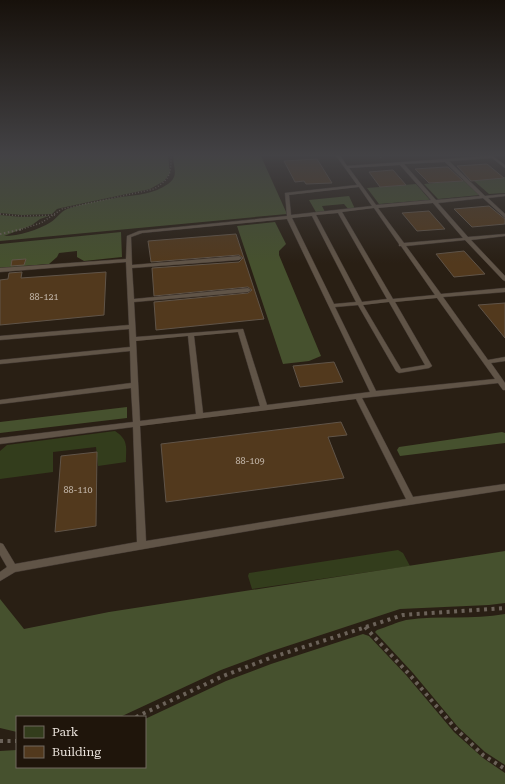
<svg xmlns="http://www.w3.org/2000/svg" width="505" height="784" viewBox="0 0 505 784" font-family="'Roboto Serif',serif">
	<rect width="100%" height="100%" fill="#291f14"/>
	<g fill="#333d1c">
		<path d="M 115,431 C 129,440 126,448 126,462 L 98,466 L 96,447 L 53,452 L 53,472 L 0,479 L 0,451 L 7,445 Z"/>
		<path d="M 398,550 L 403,553 L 410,566 L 252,589 L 248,576 L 249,573 Z"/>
	</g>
	<g fill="#46512e">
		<path d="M 0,154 L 168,154 L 170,173 L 164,181 L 150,189 L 61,208 L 57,209 L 52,214 L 22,215 L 0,213 Z"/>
		<path d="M 174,154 L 260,154 L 287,214 L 0,241 L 0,215 L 21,217 L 49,216 L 40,219 L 32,225 L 4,236 C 19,236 38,230 51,222 C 57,218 60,212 67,209 C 84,203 104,200 121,197 C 137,195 154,194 168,184 C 181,175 171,165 174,154 Z"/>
		<path d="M 505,177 L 505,193 L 489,194 L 473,180 Z"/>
		<path d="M 465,180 L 480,195 L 438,199 L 424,184 Z"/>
		<path d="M 416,184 L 430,200 L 379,204 L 367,188 Z"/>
		<path d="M 349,196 L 355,209 L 350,211 L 344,204 L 322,206 L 326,214 L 317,214 L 309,200 Z"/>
		<path d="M 275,222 L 286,244 L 279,251 L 279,255 L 321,356 L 309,361 L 283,364 L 237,226 Z"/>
		<path d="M 121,232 L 122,257 L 84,261 L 77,257 L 77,251 L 59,253 L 57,257 L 49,264 L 0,268 L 0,244 Z"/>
		<path d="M 127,407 L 127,418 L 0,433 L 0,422 Z"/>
		<path d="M 502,432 L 505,433 L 505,443 L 400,456 L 397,450 L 399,447 Z"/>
		<path d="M 505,551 L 505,603 L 489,605 L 400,609 L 269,652 L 221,670 L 120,717 L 17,717 L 17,732 L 0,728 L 0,599 L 24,629 L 109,612 Z"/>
		<path d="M 505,614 L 505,765 L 485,752 L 458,727 L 413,673 L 375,632 L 377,630 C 387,627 397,622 406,620 C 439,615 473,620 505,614 Z"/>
		<path d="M 363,634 L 369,636 L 406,675 L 454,732 L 483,758 L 505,773 L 505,784 L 0,784 L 0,751 L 17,750 L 17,767 L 145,767 L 145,719 L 226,681 L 271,664 Z"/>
	</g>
	<g fill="#52391d" stroke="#605448">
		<path d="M 317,159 L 332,183 L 306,184 L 304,181 L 295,182 L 284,161 Z"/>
		<path d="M 487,164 L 504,178 L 471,181 L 457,166 Z"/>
		<path d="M 445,167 L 448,167 L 463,181 L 429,183 L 415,169 Z"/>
		<path d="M 393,170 L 406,185 L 380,187 L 369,172 Z"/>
		<path d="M 489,206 L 505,219 L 505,224 L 472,227 L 454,209 Z"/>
		<path d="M 429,211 L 445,229 L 417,231 L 402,213 Z"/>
		<path d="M 236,234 L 264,319 L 156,330 L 154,302 L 248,293 L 252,290 L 248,287 L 154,296 L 152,268 L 239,262 L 243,258 L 239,255 L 151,262 L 148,241 Z"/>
		<path d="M 464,251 L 485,274 L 454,277 L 436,254 Z"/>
		<path d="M 26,259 L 24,265 L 11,266 L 12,260 Z"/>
		<path d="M 22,272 L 21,278 L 106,272 L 104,315 L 0,325 L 0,280 L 8,279 L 9,273 Z"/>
		<path d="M 505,303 L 505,338 L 478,305 Z"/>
		<path d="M 334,362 L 343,382 L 300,387 L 293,366 Z"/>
		<path d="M 341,422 L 347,435 L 328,437 L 344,478 L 166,502 L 161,444 Z"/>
		<path d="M 97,452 L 96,526 L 55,532 L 61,456 Z"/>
	</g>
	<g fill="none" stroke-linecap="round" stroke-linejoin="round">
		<defs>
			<g id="service">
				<path d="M 277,154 L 290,154 C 287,156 280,156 277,154 Z"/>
				<path d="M 335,154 L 339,154 L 347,166 L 489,156 L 488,155 L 490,154 L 505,165 L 505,168 L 492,158 L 449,161 L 485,196 L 505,194 L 505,196 L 488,198 L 505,214 L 505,218 L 483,198 L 438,203 L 468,237 L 505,234 L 505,236 L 471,240 L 505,276 L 505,281 L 503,280 L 465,240 L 406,246 L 441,294 L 505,288 L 505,292 L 443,297 L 488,360 L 505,357 L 505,361 L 491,363 L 505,383 L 505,390 L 503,390 L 498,383 L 362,398 L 413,497 L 505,484 L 505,490 C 341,515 178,542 15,572 L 0,581 L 0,572 L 7,567 L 0,555 L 0,543 L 3,544 L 15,564 L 137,542 L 133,427 L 0,444 L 0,438 L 133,422 L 131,388 L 0,404 L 0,400 L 131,383 L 130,351 L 0,364 L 0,360 L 130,347 L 129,329 L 0,340 L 0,336 L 129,325 L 126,262 L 0,272 L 0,268 L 126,259 L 127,236 L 139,231 L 287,216 L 285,193 L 357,185 ZM 445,162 L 480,196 L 436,200 L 404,164 ZM 400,165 L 431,200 L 376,205 L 349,168 ZM 359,187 L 372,206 L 291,215 L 289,195 ZM 433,203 L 463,238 L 404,243 L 378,208 ZM 374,208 L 399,244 L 399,246 L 401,246 L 435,295 L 393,299 L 342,212 ZM 338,213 L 387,299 L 362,302 L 316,215 ZM 312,216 L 356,302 L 334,304 L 292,218 ZM 287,219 L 370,392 L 267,405 L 243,329 L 136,337 L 134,302 L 248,292 L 251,290 L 248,288 L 134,299 L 132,268 L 239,260 L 242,258 L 239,256 L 132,265 L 131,237 L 142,233 ZM 437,298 L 495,379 L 376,391 L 335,307 L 358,305 L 396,371 L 399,373 L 429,368 L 432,366 L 395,302 ZM 389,302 L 425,365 L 401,369 L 363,305 ZM 238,332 L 260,406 L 203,413 L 194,336 ZM 188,336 L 196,414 L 140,421 L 136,341 ZM 356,399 L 406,499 L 146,541 L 140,426 Z"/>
			</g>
		</defs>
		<use href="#service" stroke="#423832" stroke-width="1"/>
		<g stroke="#6b6259" stroke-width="1.5" stroke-dasharray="1 2" stroke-linecap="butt">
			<path d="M 381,158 L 378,155 L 402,154"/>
			<path d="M 0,214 L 21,216 L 55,215"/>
			<path d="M 19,230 L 41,223 L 62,209 L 154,189 C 171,178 171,174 171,154"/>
		</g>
		<path stroke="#6b6259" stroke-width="2" stroke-dasharray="1.5 2.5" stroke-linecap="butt" d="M 0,234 L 23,229"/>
		<g stroke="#6b6259" stroke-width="4" stroke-dasharray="3 4.5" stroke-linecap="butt">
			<path d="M 365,627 L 409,674 L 456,729 L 483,755 L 505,769"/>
			<path d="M 136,717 L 223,676 L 270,658 L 403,615 L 505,608"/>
			<path d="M 0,741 L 17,741"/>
		</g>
		<use href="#service" fill="#605447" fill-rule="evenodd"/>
	</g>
	<linearGradient id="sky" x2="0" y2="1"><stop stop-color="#17110b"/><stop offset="0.59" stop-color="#434245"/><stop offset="1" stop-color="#434245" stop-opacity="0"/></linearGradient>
	<rect width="505" height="263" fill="url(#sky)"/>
	<g text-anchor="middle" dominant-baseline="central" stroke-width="3" stroke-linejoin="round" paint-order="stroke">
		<g font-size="9" fill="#c5b9ad">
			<text x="44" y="297">88-121</text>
			<text x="250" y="461">88-109</text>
			<text x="78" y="490">88-110</text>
		</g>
	</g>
	<rect x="16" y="716" width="130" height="52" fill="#1f150b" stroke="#71685f"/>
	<rect x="24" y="726" width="20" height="12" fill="#333d1c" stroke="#71685f"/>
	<text x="52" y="736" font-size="12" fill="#ebe4dd">Park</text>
	<rect x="24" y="746" width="20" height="12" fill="#52391d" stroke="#71685f"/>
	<text x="52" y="756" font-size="12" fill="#ebe4dd">Building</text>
</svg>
